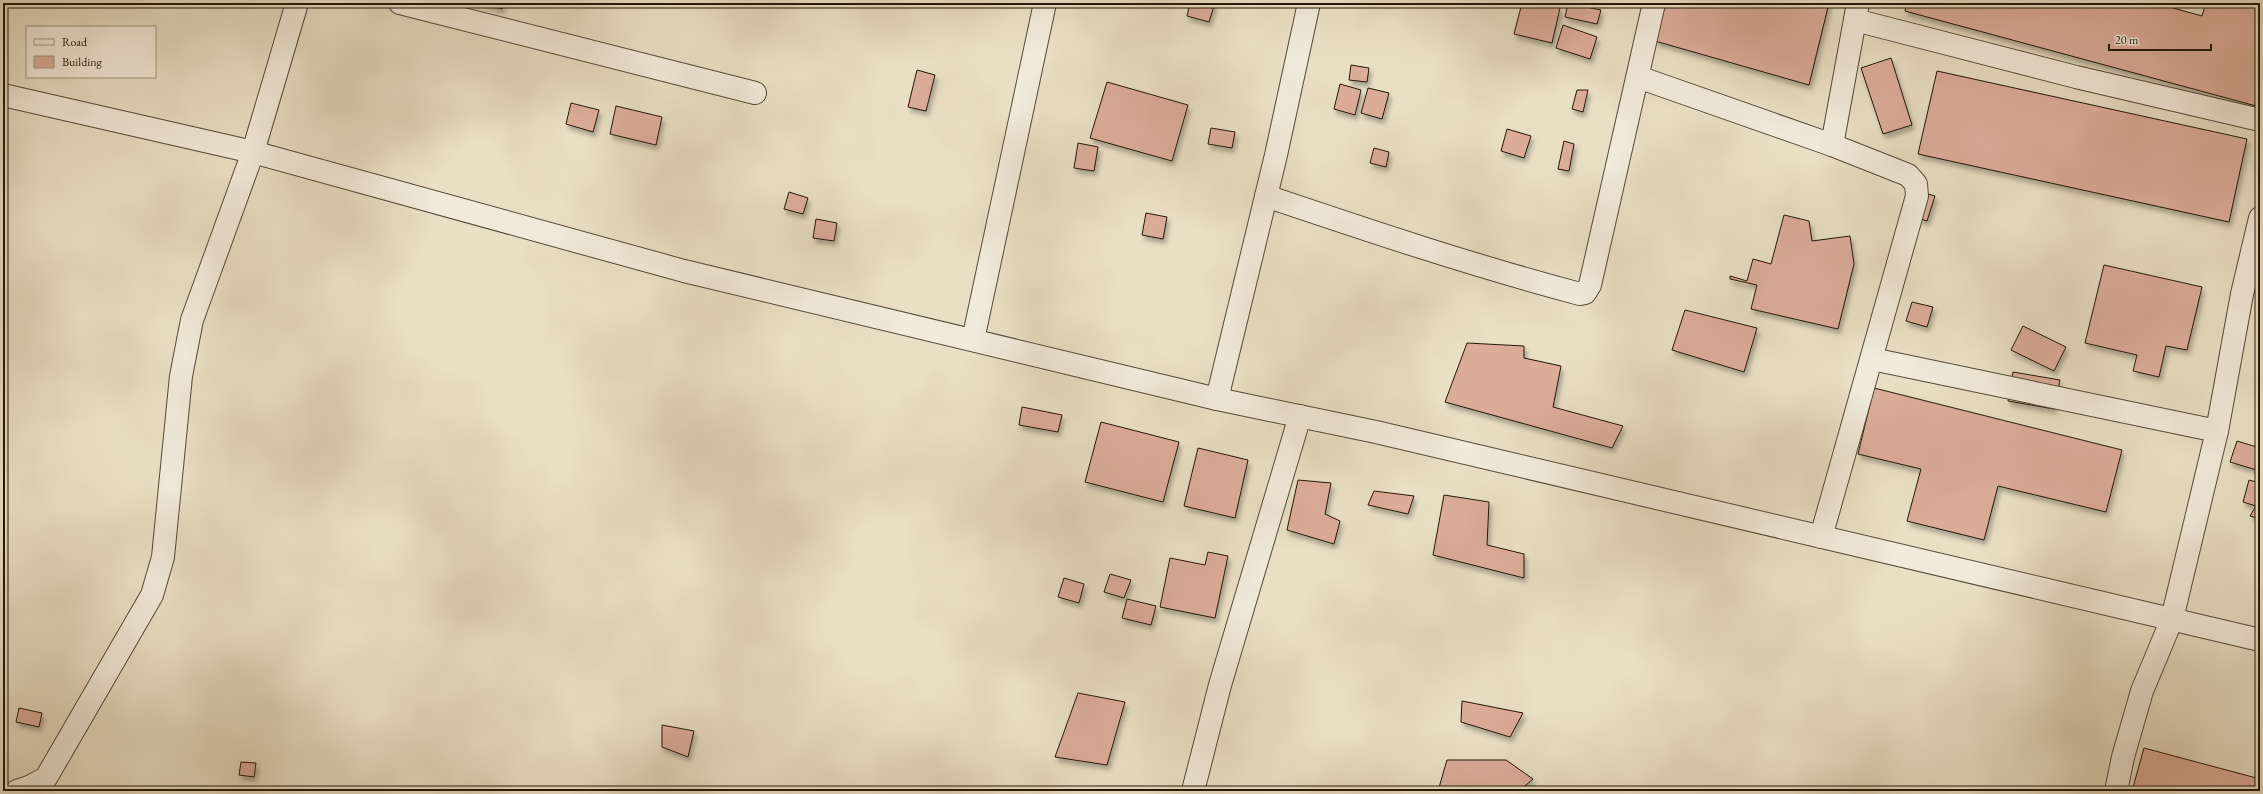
<svg xmlns="http://www.w3.org/2000/svg" width="2263" height="794" viewBox="0 0 2263 794" font-family="'EB Garamond',serif">
	<defs>
		<filter id="shadow"><feDropShadow dx="2.5" dy="4.5" stdDeviation="2" flood-color="#0004"/></filter>
	</defs>
	<rect width="100%" height="100%" fill="#e9dfc5"/>
	<filter id="stains"><feTurbulence type="fractalNoise" baseFrequency=".005" numOctaves="4"/><feColorMatrix values="0 0 0 0 .2 0 0 0 0 .09 0 0 0 0 .02 0 0 0 .5 -.17"/></filter>
	<radialGradient id="worn" r=".72"><stop offset=".6" stop-color="#630" stop-opacity="0"/><stop offset="1" stop-color="#630" stop-opacity=".3"/></radialGradient>
	<g fill="#dcac9a" stroke="#221709" filter="url(#shadow)">
		<path d="M 480,3 L 503,3 L 502,9 Z"/>
		<path d="M 1190,3 L 1215,3 L 1209,22 L 1187,16 Z"/>
		<path d="M 1522,3 L 1541,3 L 1560,8 L 1552,43 L 1514,34 Z"/>
		<path d="M 1568,3 L 1601,10 L 1597,24 L 1565,17 Z"/>
		<path d="M 1666,3 L 1829,3 L 1809,85 L 1655,41 Z"/>
		<path d="M 1907,3 L 2155,3 L 2202,16 L 2206,3 L 2260,3 L 2260,107 L 1905,11 Z"/>
		<path d="M 1563,25 L 1597,37 L 1590,59 L 1556,48 Z"/>
		<path d="M 1891,58 L 1912,125 L 1883,134 L 1861,68 Z"/>
		<path d="M 1351,65 L 1369,68 L 1367,82 L 1349,80 Z"/>
		<path d="M 917,70 L 935,75 L 926,111 L 908,107 Z"/>
		<path d="M 1937,71 L 2247,139 L 2229,222 L 1918,154 Z"/>
		<path d="M 1107,82 L 1188,105 L 1172,161 L 1090,138 Z"/>
		<path d="M 1340,84 L 1361,90 L 1355,115 L 1334,109 Z"/>
		<path d="M 1368,88 L 1389,93 L 1382,119 L 1361,113 Z"/>
		<path d="M 1577,90 L 1588,90 L 1583,112 L 1572,109 Z"/>
		<path d="M 571,103 L 599,110 L 593,132 L 566,124 Z"/>
		<path d="M 616,106 L 662,117 L 656,145 L 610,134 Z"/>
		<path d="M 1211,128 L 1235,132 L 1232,148 L 1208,144 Z"/>
		<path d="M 1507,129 L 1531,136 L 1524,158 L 1501,151 Z"/>
		<path d="M 1564,141 L 1574,144 L 1569,171 L 1558,169 Z"/>
		<path d="M 1078,143 L 1098,147 L 1094,171 L 1074,168 Z"/>
		<path d="M 1374,148 L 1389,152 L 1386,167 L 1370,163 Z"/>
		<path d="M 1917,191 L 1935,196 L 1927,221 L 1909,215 Z"/>
		<path d="M 789,192 L 808,198 L 803,214 L 784,209 Z"/>
		<path d="M 1146,213 L 1167,217 L 1163,239 L 1142,235 Z"/>
		<path d="M 1784,215 L 1809,221 L 1812,241 L 1850,236 L 1854,264 L 1838,329 L 1751,309 L 1757,285 L 1730,279 L 1730,276 L 1747,281 L 1753,259 L 1771,264 Z"/>
		<path d="M 816,219 L 837,223 L 834,241 L 813,238 Z"/>
		<path d="M 2104,265 L 2202,287 L 2187,350 L 2166,346 L 2159,377 L 2133,371 L 2137,355 L 2085,343 Z"/>
		<path d="M 1912,302 L 1933,307 L 1927,327 L 1906,321 Z"/>
		<path d="M 1685,310 L 1757,328 L 1744,372 L 1672,350 Z"/>
		<path d="M 2023,326 L 2066,347 L 2054,371 L 2011,350 Z"/>
		<path d="M 1467,343 L 1524,346 L 1524,358 L 1561,366 L 1553,407 L 1623,426 L 1612,448 L 1445,402 Z"/>
		<path d="M 2013,372 L 2060,380 L 2054,409 L 2008,401 Z"/>
		<path d="M 1874,388 L 2122,450 L 2106,512 L 1998,486 L 1984,540 L 1907,521 L 1921,469 L 1858,454 Z"/>
		<path d="M 1022,407 L 1062,415 L 1058,432 L 1019,425 Z"/>
		<path d="M 1101,422 L 1179,442 L 1163,502 L 1085,482 Z"/>
		<path d="M 2237,441 L 2260,448 L 2260,471 L 2230,462 Z"/>
		<path d="M 1198,448 L 1248,460 L 1235,518 L 1184,506 Z"/>
		<path d="M 1298,480 L 1331,483 L 1325,514 L 1340,521 L 1334,544 L 1287,530 Z"/>
		<path d="M 2249,480 L 2260,483 L 2260,519 L 2250,516 L 2256,506 L 2243,502 Z"/>
		<path d="M 1374,491 L 1414,496 L 1408,514 L 1368,505 Z"/>
		<path d="M 1444,495 L 1489,502 L 1487,545 L 1524,554 L 1524,578 L 1433,555 Z"/>
		<path d="M 1208,552 L 1228,556 L 1215,618 L 1160,607 L 1170,558 L 1205,565 Z"/>
		<path d="M 1110,574 L 1131,580 L 1124,598 L 1104,592 Z"/>
		<path d="M 1064,578 L 1084,584 L 1079,603 L 1058,597 Z"/>
		<path d="M 1127,599 L 1156,606 L 1151,625 L 1122,618 Z"/>
		<path d="M 1078,693 L 1125,702 L 1107,765 L 1055,757 Z"/>
		<path d="M 1462,701 L 1523,713 L 1510,737 L 1461,722 Z"/>
		<path d="M 19,708 L 42,713 L 39,727 L 16,722 Z"/>
		<path d="M 662,725 L 694,731 L 688,757 L 662,747 Z"/>
		<path d="M 2144,748 L 2260,779 L 2260,791 L 2132,791 Z"/>
		<path d="M 1447,760 L 1506,760 L 1533,779 L 1519,791 L 1438,791 Z"/>
		<path d="M 241,762 L 256,763 L 254,777 L 239,775 Z"/>
	</g>
	<g fill="none" stroke-linecap="round" stroke-linejoin="round">
		<defs>
			<g id="minor">
				<path d="M 400,3 L 755,93"/>
				<path d="M 1855,20 L 2076,77 L 2260,120"/>
				<path d="M 1638,77 L 1832,145 L 1908,175 L 1916,184 L 1917,196 L 1821,537"/>
				<path d="M 3,95 L 253,152 L 684,271 L 1217,399 L 1376,432 L 2260,640"/>
				<path d="M 1832,145 L 1858,3"/>
				<path d="M 1266,196 C 1370,231 1474,266 1580,294 L 1585,293 L 1590,285 L 1654,3"/>
				<path d="M 973,340 L 1045,3"/>
				<path d="M 1872,359 L 2217,431"/>
				<path d="M 1217,399 L 1276,155 L 1309,3"/>
				<path d="M 17,791 L 29,787 L 46,778 L 152,595 L 163,557 L 181,376 L 192,320 L 253,152 L 297,3"/>
				<path d="M 1193,791 L 1220,685 L 1300,416"/>
				<path d="M 2116,791 L 2123,757 L 2142,691 L 2172,619 L 2217,431 L 2242,294 L 2260,218"/>
			</g>
		</defs>
		<use href="#minor" stroke="#544938" stroke-width="24"/>
		<use href="#minor" stroke="#f1ead9" stroke-width="22"/>
	</g>
	<rect width="2263" height="794" fill="none" stroke="#e9dfc5" stroke-width="16"/>
	<rect x="4" y="4" width="2255" height="786" fill="none" stroke="#221709" stroke-width="2"/>
	<rect x="8" y="8" width="2247" height="778" fill="none" stroke="#221709"/>
	<rect x="26" y="26" width="130" height="52" fill="#f1ead9" stroke="#9e9686"/>
	<rect x="34" y="39" width="20" height="6" fill="#f1ead9" stroke="#9e9686"/>
	<text x="62" y="46" font-size="12" fill="#221709">Road</text>
	<rect x="34" y="56" width="20" height="12" fill="#dcac9a" stroke="#9e9686"/>
	<text x="62" y="66" font-size="12" fill="#221709">Building</text>
	<path d="M2109 44v6h102v-6" fill="none" stroke="#221709" stroke-width="2"/>
	<text x="2115" y="44" font-size="12" fill="#221709" stroke="#f1ead9" stroke-width="3" paint-order="stroke">20 m</text>
	<rect width="100%" height="100%" filter="url(#stains)"/>
	<rect width="100%" height="100%" fill="url(#worn)"/>
</svg>
